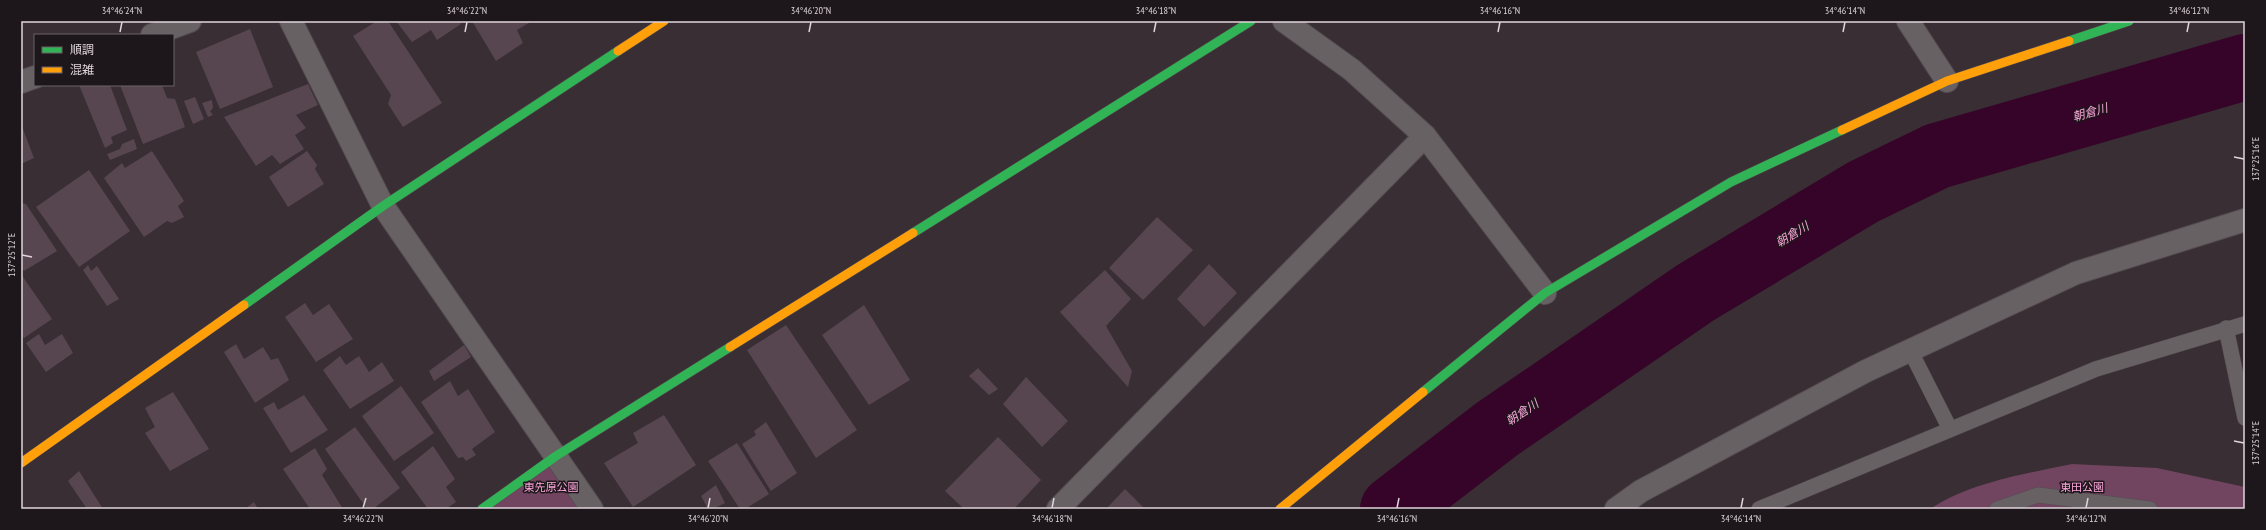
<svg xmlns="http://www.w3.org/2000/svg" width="2266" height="530" viewBox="0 0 2266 530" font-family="'PT Sans Narrow','Noto Sans JP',sans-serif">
	<rect width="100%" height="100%" fill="#382e33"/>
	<g fill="#714460">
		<path d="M 556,456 L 592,509 L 482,509 Z"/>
		<path d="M 2072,464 L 2157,468 L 2245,487 L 2245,509 L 1930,509 C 1971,482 2024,474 2072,464 Z"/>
	</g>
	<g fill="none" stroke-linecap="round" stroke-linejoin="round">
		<path stroke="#360428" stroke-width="66" d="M 1393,509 L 1497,429 L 1695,293 L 1863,192 L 1937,156 L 2245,67"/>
	</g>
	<g fill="#574650">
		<path d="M 377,21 L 388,21 L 442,103 L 403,127 L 388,104 L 391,95 L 353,36 Z"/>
		<path d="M 396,21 L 459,21 L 461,24 L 437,40 L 431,30 L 412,42 Z"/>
		<path d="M 472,21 L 532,21 L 517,30 L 523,43 L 496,61 Z"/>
		<path d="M 250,29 L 273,87 L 220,109 L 196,52 Z"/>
		<path d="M 308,84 L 318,105 L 296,115 L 306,128 L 295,135 L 304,149 L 280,164 L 272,155 L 256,166 L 224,117 Z"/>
		<path d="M 79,85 L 110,85 L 127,130 L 111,137 L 113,143 L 105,148 Z"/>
		<path d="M 120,85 L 162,85 L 167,98 L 175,99 L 185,127 L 143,144 Z"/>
		<path d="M 195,97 L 204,119 L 193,124 L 184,101 Z"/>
		<path d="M 212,100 L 213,108 L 210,111 L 213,115 L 208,117 L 202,103 Z"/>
		<path d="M 21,124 L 34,158 L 21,164 Z"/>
		<path d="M 134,139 L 137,149 L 110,160 L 107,154 L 120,149 L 122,144 Z"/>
		<path d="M 152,151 L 184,201 L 178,206 L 184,217 L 172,223 L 167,221 L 144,237 L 104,178 L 122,163 L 125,168 Z"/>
		<path d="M 307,151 L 317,165 L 315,169 L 324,184 L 288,207 L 269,177 Z"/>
		<path d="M 89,170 L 130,231 L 79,267 L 36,207 Z"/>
		<path d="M 21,203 L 26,204 L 57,251 L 24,271 L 21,267 Z"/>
		<path d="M 1157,217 L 1193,250 L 1143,300 L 1109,268 Z"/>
		<path d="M 1209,264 L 1237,293 L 1204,327 L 1177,299 Z"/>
		<path d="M 88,265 L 91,271 L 97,266 L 119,299 L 107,306 L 83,270 Z"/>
		<path d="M 1105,270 L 1131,299 L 1106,326 L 1132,371 L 1128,387 L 1060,312 Z"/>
		<path d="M 21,274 L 52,319 L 24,338 L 21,334 Z"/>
		<path d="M 305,303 L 313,315 L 329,304 L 353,339 L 316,362 L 285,317 Z"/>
		<path d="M 864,305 L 910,380 L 869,405 L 822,335 Z"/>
		<path d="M 786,325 L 857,430 L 816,458 L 747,350 Z"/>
		<path d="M 39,334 L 45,345 L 62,334 L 73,353 L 46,372 L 26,343 Z"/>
		<path d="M 236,344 L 244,359 L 263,347 L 271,360 L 278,358 L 289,380 L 255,403 L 224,352 Z"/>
		<path d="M 464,345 L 471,357 L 434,381 L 429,371 Z"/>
		<path d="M 340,356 L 346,365 L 359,356 L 369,372 L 382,362 L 394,381 L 350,409 L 323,370 Z"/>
		<path d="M 978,368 L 998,389 L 989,395 L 969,376 Z"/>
		<path d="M 1026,377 L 1068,421 L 1042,447 L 1003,404 Z"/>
		<path d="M 450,381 L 458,396 L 468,389 L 495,432 L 472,449 L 476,455 L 466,461 L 463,457 L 458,458 L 421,402 Z"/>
		<path d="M 401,386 L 434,433 L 394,461 L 362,416 Z"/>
		<path d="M 173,392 L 209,449 L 170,471 L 145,433 L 155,427 L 145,408 Z"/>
		<path d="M 304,395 L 328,430 L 291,453 L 263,408 L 274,402 L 278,410 Z"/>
		<path d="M 664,415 L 696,465 L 633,507 L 604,463 L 638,443 L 633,433 Z"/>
		<path d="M 766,422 L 797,473 L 771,491 L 742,444 L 756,435 L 754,431 Z"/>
		<path d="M 355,427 L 400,488 L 373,509 L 367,509 L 325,449 Z"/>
		<path d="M 998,437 L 1041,480 L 1014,509 L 964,509 L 945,491 Z"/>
		<path d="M 737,443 L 769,494 L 745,509 L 740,509 L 708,461 Z"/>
		<path d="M 433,446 L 455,479 L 446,487 L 456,502 L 446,509 L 428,509 L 401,472 Z"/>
		<path d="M 315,448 L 327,469 L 322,475 L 343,509 L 310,509 L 283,469 Z"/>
		<path d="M 79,471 L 103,509 L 87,509 L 68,481 Z"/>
		<path d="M 716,485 L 725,503 L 713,509 L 708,509 L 701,496 Z"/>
		<path d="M 1125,489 L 1145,509 L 1106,509 Z"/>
		<path d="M 254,502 L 258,509 L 245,509 Z"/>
	</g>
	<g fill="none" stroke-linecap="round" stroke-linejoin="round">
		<defs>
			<g id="lane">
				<path d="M 2226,328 L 2245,418"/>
				<path d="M 1910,350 L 1950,429"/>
				<path d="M 1759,509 L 2096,369 L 2245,324"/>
				<path d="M 1997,509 L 2038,495 L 2150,509"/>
			</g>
			<g id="street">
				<path d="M 291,21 L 383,206 L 592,509"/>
				<path d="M 1284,21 L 1352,70 L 1425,136 L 1545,293"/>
				<path d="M 1908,21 L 1947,81"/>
				<path d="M 152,35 L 190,21"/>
				<path d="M 21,82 L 35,77"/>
				<path d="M 1058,509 L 1425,136"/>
				<path d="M 1616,509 L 1641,491 L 1866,371 L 2076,273 L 2245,220"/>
			</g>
			<g id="fast">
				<path d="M 2069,41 L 2129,21"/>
				<path d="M 913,233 L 1251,21"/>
				<path d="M 244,305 L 383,206 L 618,51"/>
				<path d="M 1423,392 L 1545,293 L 1731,182 L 1842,130"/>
				<path d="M 482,509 L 556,456 L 730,347"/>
			</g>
			<g id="slow">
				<path d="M 618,51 L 664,21"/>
				<path d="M 1842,130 L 1947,81 L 2069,41"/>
				<path d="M 730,347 L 913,233"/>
				<path d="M 21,463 L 244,305"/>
				<path d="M 1280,509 L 1423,392"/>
			</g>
		</defs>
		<use href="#lane" stroke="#554d51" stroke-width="16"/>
		<use href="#street" stroke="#554d51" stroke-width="24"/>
		<use href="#fast" stroke="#554d51" stroke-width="10"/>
		<use href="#slow" stroke="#554d51" stroke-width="10"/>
		<use href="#lane" stroke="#676164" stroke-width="15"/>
		<use href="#street" stroke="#676164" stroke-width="22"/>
		<use href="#fast" stroke="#30b455" stroke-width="9"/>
		<use href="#slow" stroke="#ff9f0a" stroke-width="9"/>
	</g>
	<path fill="none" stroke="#dfd5db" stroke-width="1.5" d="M 120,32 L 122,22M 465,32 L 467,22M 809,32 L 811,22M 1154,32 L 1156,22M 1498,32 L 1500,22M 1843,32 L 1845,22M 2187,32 L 2189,22M 2234,157 L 2244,159M 22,255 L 32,257M 2234,441 L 2244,443M 363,508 L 366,498M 708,508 L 710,498M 1052,508 L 1054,498M 1397,508 L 1399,498M 1741,508 L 1743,498M 2086,508 L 2088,498"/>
	<g text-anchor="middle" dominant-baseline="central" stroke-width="3" stroke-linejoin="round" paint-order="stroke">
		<g font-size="11" fill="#fda7dd" stroke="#1d161a">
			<text x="551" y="487">東先原公園</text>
			<text x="2082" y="487">東田公園</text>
		</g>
		<g font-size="12" font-style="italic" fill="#f8a3d8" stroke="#1d161a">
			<text transform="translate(2090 112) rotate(-16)">朝倉川</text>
			<text transform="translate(1792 234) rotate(-31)">朝倉川</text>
			<text transform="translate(1522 412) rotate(-34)">朝倉川</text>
		</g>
	</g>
	<rect width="2266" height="530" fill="none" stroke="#1d161a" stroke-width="44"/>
	<rect x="34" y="34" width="140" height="52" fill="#1d161a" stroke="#6b6267"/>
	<rect x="42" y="47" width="20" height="6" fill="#30b455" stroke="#6b6267"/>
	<text x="70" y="54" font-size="12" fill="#dfd5db">順調</text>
	<rect x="42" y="67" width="20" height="6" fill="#ff9f0a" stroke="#6b6267"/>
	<text x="70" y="74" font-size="12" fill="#dfd5db">混雑</text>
	<rect x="22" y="22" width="2222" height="486" fill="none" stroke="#dfd5db" stroke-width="1.5"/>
	<g font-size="10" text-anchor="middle" fill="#dfd5db">
		<text x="122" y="14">34°46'24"N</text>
		<text x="467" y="14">34°46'22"N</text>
		<text x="811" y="14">34°46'20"N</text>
		<text x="1156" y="14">34°46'18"N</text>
		<text x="1500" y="14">34°46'16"N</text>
		<text x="1845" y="14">34°46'14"N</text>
		<text x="2189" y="14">34°46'12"N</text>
		<text transform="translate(2255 159) rotate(-90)" y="4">137°25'16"E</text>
		<text transform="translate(11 255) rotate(-90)" y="4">137°25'12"E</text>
		<text transform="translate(2255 443) rotate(-90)" y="4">137°25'14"E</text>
		<text x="363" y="522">34°46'22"N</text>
		<text x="708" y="522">34°46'20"N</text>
		<text x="1052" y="522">34°46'18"N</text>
		<text x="1397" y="522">34°46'16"N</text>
		<text x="1741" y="522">34°46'14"N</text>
		<text x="2086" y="522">34°46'12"N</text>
	</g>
</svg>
